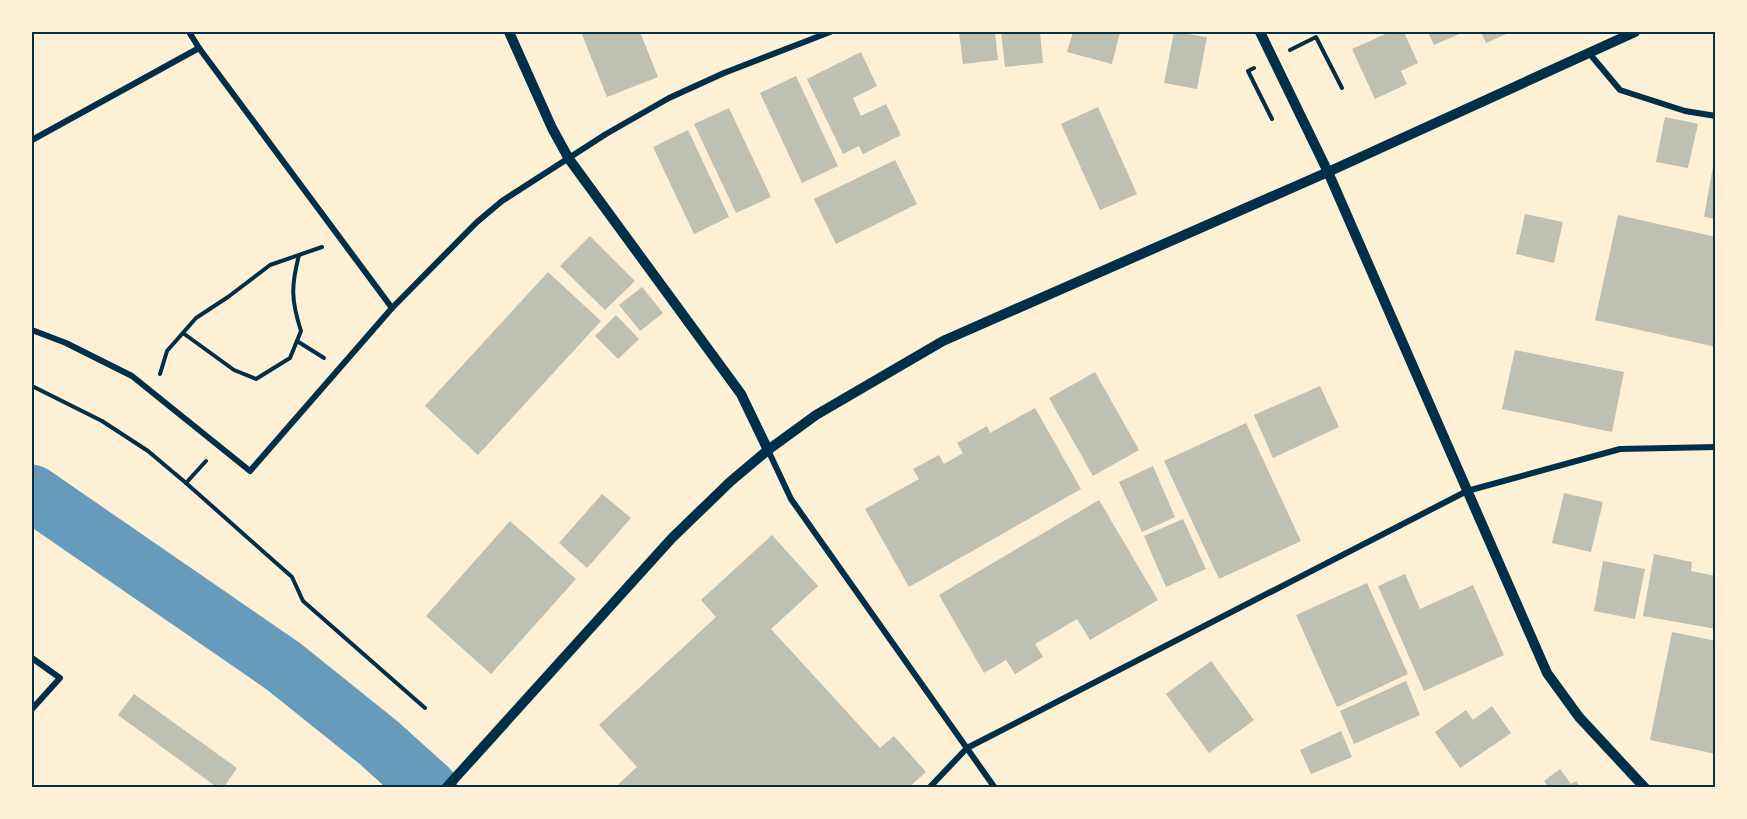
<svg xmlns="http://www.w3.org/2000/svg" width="1747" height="819" viewBox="0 0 1747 819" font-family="Montserrat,sans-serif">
	<rect width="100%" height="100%" fill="#fdf0d5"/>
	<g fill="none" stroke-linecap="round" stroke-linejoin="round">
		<path stroke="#669bbc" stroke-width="57" d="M 32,493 L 283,666 L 379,743 L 429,788"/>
	</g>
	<g fill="#bec0b2">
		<path d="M 581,32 L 640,32 L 658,77 L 607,97 Z"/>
		<path d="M 959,32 L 995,32 L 998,60 L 963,64 Z"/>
		<path d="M 1001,32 L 1040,32 L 1043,63 L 1005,67 Z"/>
		<path d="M 1073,32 L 1120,32 L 1112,64 L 1067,52 Z"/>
		<path d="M 1174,32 L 1207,37 L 1197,89 L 1164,83 Z"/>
		<path d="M 1390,32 L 1404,32 L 1418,63 L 1401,71 L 1407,84 L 1375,99 L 1352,49 Z"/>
		<path d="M 1428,32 L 1464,32 L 1434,45 Z"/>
		<path d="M 1481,32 L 1511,32 L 1486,43 Z"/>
		<path d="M 861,52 L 877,86 L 853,98 L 861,116 L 886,104 L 901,135 L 863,154 L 859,146 L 843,154 L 807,79 Z"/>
		<path d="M 796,76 L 838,166 L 802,183 L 760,93 Z"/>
		<path d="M 1098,107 L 1137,194 L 1100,210 L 1061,124 Z"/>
		<path d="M 729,108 L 771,197 L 736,213 L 694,124 Z"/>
		<path d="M 1665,117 L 1698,124 L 1688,168 L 1656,162 Z"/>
		<path d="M 688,130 L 729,217 L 694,234 L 653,147 Z"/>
		<path d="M 895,160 L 917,204 L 836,244 L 814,199 Z"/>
		<path d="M 1714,161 L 1716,161 L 1716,219 L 1704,217 Z"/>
		<path d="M 1525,214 L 1563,222 L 1554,263 L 1516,254 Z"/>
		<path d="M 1618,215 L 1716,237 L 1716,347 L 1595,320 Z"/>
		<path d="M 590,236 L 635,281 L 605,310 L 560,266 Z"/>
		<path d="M 548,272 L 601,321 L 478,455 L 425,406 Z"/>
		<path d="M 642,287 L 663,313 L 640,331 L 619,305 Z"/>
		<path d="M 616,315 L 639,339 L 618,359 L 595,336 Z"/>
		<path d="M 1515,350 L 1624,372 L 1612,432 L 1502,409 Z"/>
		<path d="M 1095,372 L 1139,450 L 1093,476 L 1049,398 Z"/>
		<path d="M 1320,386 L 1339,427 L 1273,458 L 1254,415 Z"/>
		<path d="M 1035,408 L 1081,489 L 909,587 L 865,509 L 919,479 L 913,469 L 939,455 L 944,464 L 963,453 L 957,443 L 987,426 L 990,433 Z"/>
		<path d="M 1246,423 L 1301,541 L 1219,579 L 1164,461 Z"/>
		<path d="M 1153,466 L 1175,517 L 1142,532 L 1119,482 Z"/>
		<path d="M 1564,493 L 1603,502 L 1591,552 L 1552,543 Z"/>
		<path d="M 602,494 L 631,518 L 587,568 L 559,543 Z"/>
		<path d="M 1099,500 L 1158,600 L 1090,640 L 1077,619 L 1035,644 L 1043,657 L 1015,674 L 1006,660 L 984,673 L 939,595 Z"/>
		<path d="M 1183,519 L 1206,569 L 1166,587 L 1144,536 Z"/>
		<path d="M 510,521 L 576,579 L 491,674 L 426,616 Z"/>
		<path d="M 772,535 L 818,586 L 771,629 L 880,748 L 894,736 L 926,772 L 908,788 L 614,788 L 637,767 L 599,725 L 716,617 L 701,600 Z"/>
		<path d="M 1654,554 L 1692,562 L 1691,571 L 1716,576 L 1716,629 L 1643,616 Z"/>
		<path d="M 1603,561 L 1645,569 L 1635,619 L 1594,611 Z"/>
		<path d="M 1405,574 L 1420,609 L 1473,585 L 1504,655 L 1424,691 L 1378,586 Z"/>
		<path d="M 1367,583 L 1408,674 L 1337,707 L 1296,615 Z"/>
		<path d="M 1672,632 L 1716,641 L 1716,754 L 1650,740 Z"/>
		<path d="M 1211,661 L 1254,720 L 1209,753 L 1166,694 Z"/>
		<path d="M 1406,681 L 1420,715 L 1354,744 L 1340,711 Z"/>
		<path d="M 134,694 L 237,768 L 223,788 L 218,788 L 118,715 Z"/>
		<path d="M 1492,706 L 1511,733 L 1460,768 L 1435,732 L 1466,710 L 1473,720 Z"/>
		<path d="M 1341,731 L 1352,757 L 1311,774 L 1300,750 Z"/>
		<path d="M 1560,769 L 1571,784 L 1576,781 L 1580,788 L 1543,788 L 1547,785 L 1544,781 Z"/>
	</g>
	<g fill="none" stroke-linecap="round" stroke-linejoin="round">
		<g stroke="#003049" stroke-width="4">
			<path d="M 1290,50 L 1316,37 L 1342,88"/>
			<path d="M 1254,68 L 1248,71 L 1272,119"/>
			<path d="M 183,333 L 234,370 L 256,379 L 290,358 L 301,331 C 291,300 291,286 299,255"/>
			<path d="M 297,341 L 324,358"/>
			<path d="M 160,374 L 167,351 L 196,318 L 228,297 L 270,265 L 322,247"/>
			<path d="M 32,386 L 102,421 L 148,451 L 186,483"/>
			<path d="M 206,461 L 186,483 L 292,577 L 303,601 L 425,708"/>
		</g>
		<g stroke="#003049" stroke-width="6">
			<path d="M 189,32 L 199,48 L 392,308"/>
			<path d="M 1589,53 L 1620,90 L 1685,111 L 1716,116"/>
			<path d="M 32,140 L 199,48"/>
			<path d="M 32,330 L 66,343 L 132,376 L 250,471 L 392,308 L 477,222 L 502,201 L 606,134 L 669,98 L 724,73 L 830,32"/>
			<path d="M 768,450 L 791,499 L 995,788"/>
			<path d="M 32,658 L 60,678 L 32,709"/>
			<path d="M 929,788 L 967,748 L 1467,491 L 1620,449 L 1716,447"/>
		</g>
		<g stroke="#003049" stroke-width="10">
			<path d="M 509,32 L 552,128 L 569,159 L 741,394 L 768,450"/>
			<path d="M 1260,32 L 1328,172 L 1547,673 L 1579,717 L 1645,788"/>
			<path d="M 446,788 L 672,538 L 731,481 L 768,450 L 816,415 L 943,341 L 1328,172 L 1635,32"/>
		</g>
	</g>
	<rect width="1747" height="819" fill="none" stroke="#fdf0d5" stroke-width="66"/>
	<rect x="33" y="33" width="1681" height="753" fill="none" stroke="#003049" stroke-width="2"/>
</svg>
